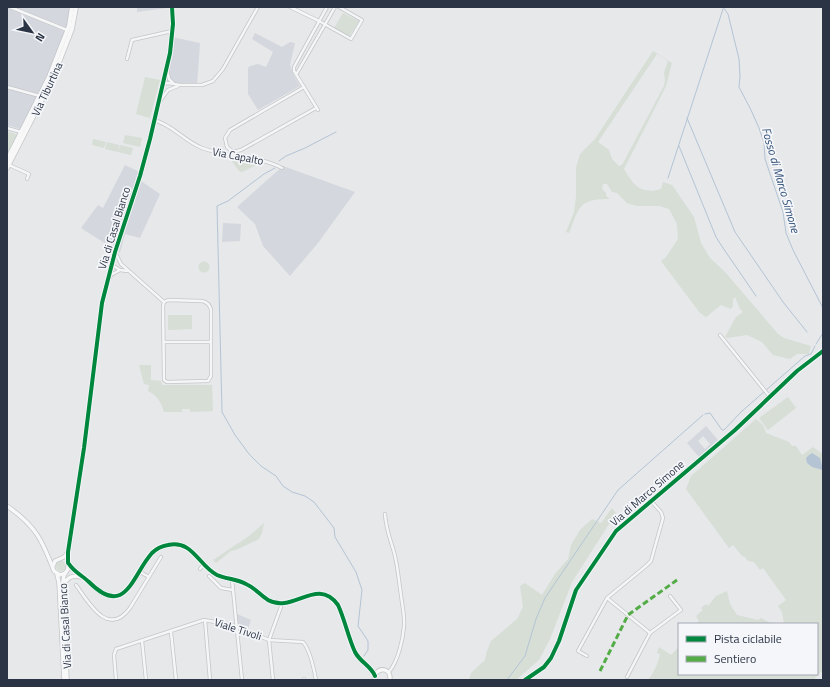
<svg xmlns="http://www.w3.org/2000/svg" width="830" height="687" viewBox="0 0 830 687" font-family="'Titillium Web',sans-serif">
	<rect width="100%" height="100%" fill="#e6e8ea"/>
	<g fill="#d4d7dd" fill-rule="evenodd">
		<path d="M 7,7 L 70,7 L 70,20 L 60,48 L 29,115 L 20,129 L 7,125 Z"/>
		<path d="M 137,7 L 167,7 L 167,8 L 137,12 Z"/>
		<path d="M 255,33 L 282,47 L 290,42 L 295,43 L 290,65 L 294,76 L 300,86 L 258,110 L 248,94 L 248,68 L 250,66 L 258,64 L 266,67 L 273,52 L 252,39 Z"/>
		<path d="M 172,37 L 200,43 L 197,86 L 173,83 L 163,84 Z"/>
		<path d="M 125,165 L 144,174 L 141,181 L 160,194 L 140,238 L 125,234 L 120,253 L 81,228 L 98,205 L 103,208 Z"/>
		<path d="M 283,166 L 355,192 L 318,243 L 290,276 L 263,246 L 255,224 L 237,207 Z"/>
		<path d="M 223,223 L 241,224 L 240,241 L 222,242 Z"/>
		<path d="M 706,426 L 718,440 L 699,457 L 687,443 ZM 703,436 L 710,444 L 705,449 L 698,441 Z"/>
		<path d="M 237,614 L 251,620 L 248,629 L 238,624 Z"/>
	</g>
	<g fill="#d6ded6" fill-rule="evenodd">
		<path d="M 343,13 L 359,21 L 349,37 L 334,28 Z"/>
		<path d="M 653,51 L 672,63 L 666,86 L 624,169 C 633,185 641,195 661,189 L 663,182 L 672,185 L 694,217 L 701,243 L 710,258 L 725,272 L 778,334 L 784,338 L 811,346 L 809,354 L 797,354 L 790,359 L 773,355 L 762,342 L 747,335 L 728,338 L 725,337 L 736,317 L 743,312 L 740,309 L 735,297 L 733,299 L 733,306 L 731,309 L 721,305 L 706,317 L 700,313 L 661,261 L 666,257 L 678,239 L 677,224 L 669,209 L 660,206 L 637,206 L 627,203 L 617,193 L 612,192 L 607,184 L 603,184 L 602,189 L 606,193 L 606,196 L 610,199 C 578,199 580,206 569,233 L 566,232 L 574,212 L 576,197 L 576,168 L 580,154 L 595,139 ZM 657,54 L 668,61 L 664,73 L 665,80 L 664,86 L 622,165 L 619,166 L 612,159 L 609,150 L 598,142 Z"/>
		<path d="M 145,77 L 160,80 L 150,118 L 136,114 Z"/>
		<path d="M 7,131 L 18,135 L 7,153 Z"/>
		<path d="M 125,135 L 142,138 L 140,147 L 123,143 Z"/>
		<path d="M 93,139 L 106,142 L 104,148 L 92,145 Z"/>
		<path d="M 107,142 L 119,145 L 118,152 L 105,149 Z"/>
		<path d="M 120,145 L 133,148 L 131,155 L 118,152 Z"/>
		<path d="M 229,157 L 263,162 L 242,172 L 239,171 Z"/>
		<circle cx="204" cy="267" r="5.5"/>
		<path d="M 168,315 L 192,315 L 192,329 L 168,330 Z"/>
		<path d="M 139,365 L 151,365 L 151,380 L 161,381 L 162,385 L 212,385 L 213,411 L 190,412 L 190,409 L 182,409 L 182,412 L 164,412 C 161,402 157,395 148,391 L 149,385 L 144,384 Z"/>
		<path d="M 788,397 L 796,408 L 768,430 L 759,418 Z"/>
		<path d="M 756,419 L 763,425 L 766,433 L 789,442 L 792,446 L 796,446 L 802,455 L 813,447 L 823,454 L 823,670 L 815,678 L 815,680 L 648,680 C 654,672 658,664 660,654 L 657,653 L 659,647 L 671,655 L 679,647 L 679,674 L 817,674 L 817,624 L 784,624 L 782,612 L 778,606 L 786,600 L 763,568 L 760,570 L 754,562 L 748,561 L 744,556 L 743,557 L 733,545 L 729,548 L 686,489 L 691,476 Z"/>
		<path d="M 612,508 L 616,513 L 572,582 L 550,639 L 539,660 L 516,680 L 469,680 L 471,673 L 485,660 L 487,651 L 491,641 L 517,619 L 523,607 L 520,586 L 525,583 L 542,595 L 555,574 L 568,559 L 571,545 L 580,530 L 592,519 L 601,523 Z"/>
		<path d="M 264,523 L 262,533 L 259,539 L 238,549 L 231,551 L 216,563 L 213,560 L 249,536 Z"/>
		<circle cx="61" cy="566" r="5"/>
		<path d="M 727,591 L 730,604 L 737,615 L 758,620 L 761,618 L 772,624 L 695,624 L 699,621 L 696,616 L 703,610 L 701,608 L 706,604 L 708,606 L 716,596 Z"/>
	</g>
	<path fill="#b4c4d5" d="M 812,453 L 820,458 L 823,470 L 812,467 L 807,463 L 806,458 L 809,455 Z"/>
	<g fill="none" stroke-linecap="round" stroke-linejoin="round">
		<g stroke="#b4c4d5" stroke-width="1">
			<path d="M 723,7 L 728,14 L 739,59 L 740,76 L 739,87 L 751,110 L 759,128 L 764,143 L 765,159 L 783,212 L 786,233 L 793,250 L 823,308"/>
			<path d="M 687,118 L 735,232 L 783,302 L 807,332"/>
			<path d="M 679,146 L 716,237 L 721,245 L 756,296"/>
			<path d="M 279,161 L 286,156 L 305,148 L 336,132"/>
			<path d="M 275,168 L 264,174 L 228,201 L 217,206 L 222,412 L 235,435 L 249,454 L 261,466 L 276,476 L 283,486 L 292,492 L 305,496 L 314,502 L 334,528 L 335,537 L 356,572 L 362,590 L 358,626 L 368,641 L 368,650 L 364,656"/>
			<path d="M 668,178 L 723,9"/>
			<path d="M 816,344 L 823,333"/>
			<path d="M 705,414 L 710,413 L 722,430 L 724,430 L 741,412 L 805,356 L 811,354 L 815,346"/>
			<path d="M 507,680 L 525,656 L 536,619 L 545,598 L 618,490 L 703,415"/>
		</g>
		<defs>
			<g id="street">
				<path d="M 10,7 L 67,30"/>
				<path d="M 290,7 L 319,21 L 351,39 L 362,20 L 339,7"/>
				<path d="M 127,59 L 132,40 L 172,31"/>
				<path d="M 167,70 L 169,79 L 173,83"/>
				<path d="M 297,73 L 335,7"/>
				<path d="M 163,84 L 168,83 L 180,85 L 202,85 L 213,81 L 223,69 L 258,7"/>
				<path d="M 7,87 L 40,96"/>
				<path d="M 304,87 L 230,130 L 225,138 L 227,147 L 233,152 L 241,150 L 316,108"/>
				<path d="M 160,101 L 168,90 L 178,86"/>
				<path d="M 318,110 L 294,71 L 294,67 L 327,7"/>
				<path d="M 154,120 C 173,125 184,141 202,148 C 228,158 257,155 282,168"/>
				<path d="M 7,128 L 21,132"/>
				<path d="M 9,165 L 29,174 L 27,179"/>
				<path d="M 115,252 L 121,264 L 164,302"/>
				<path d="M 112,265 L 120,270 L 127,271"/>
				<path d="M 109,279 L 111,275 L 120,270"/>
				<path d="M 168,300 L 202,301 C 207,302 210,305 211,310 L 211,376 L 208,381 L 167,382 L 164,380 L 163,306 L 164,302 Z"/>
				<path d="M 720,335 L 770,397"/>
				<path d="M 164,342 L 211,342"/>
				<path d="M 651,501 L 661,512 L 663,518 L 651,561 L 646,566 L 607,598 L 650,633 L 681,610 L 670,596"/>
				<path d="M 385,514 C 386,531 391,540 395,556 C 398,569 399,582 401,595 C 402,605 405,616 404,626 C 403,640 398,661 389,672"/>
				<path d="M 200,569 L 204,564"/>
				<path d="M 140,572 L 149,577"/>
				<path d="M 209,576 L 221,588 L 233,590"/>
				<path d="M 232,580 L 242,680"/>
				<path d="M 76,585 C 89,603 108,638 130,608 L 161,557"/>
				<path d="M 205,620 L 210,680"/>
				<path d="M 171,632 L 176,680"/>
				<path d="M 142,641 L 146,680"/>
				<path d="M 587,656 L 578,651 L 607,598"/>
				<path d="M 627,677 L 650,633"/>
				<path d="M 304,679 L 304,680"/>
				<path d="M 116,680 L 114,655 L 116,649 L 204,620 L 232,625 L 269,640 L 303,642 C 310,650 314,669 316,680"/>
				<path d="M 273,680 L 269,640 L 282,604"/>
			</g>
			<g id="secondary">
				<path d="M 7,506 C 36,526 42,540 54,571 L 60,575 L 65,573"/>
				<path d="M 69,565 C 74,572 82,575 88,581 C 93,586 97,591 104,594 C 130,605 139,567 152,553 C 157,549 162,546 168,545 C 191,540 199,563 215,574 C 224,580 236,579 246,584 C 255,588 260,595 268,600 C 293,614 317,576 338,605 C 345,620 348,637 355,652 C 360,662 371,666 375,676"/>
				<path d="M 53,566 L 55,561 L 64,557 L 68,552"/>
				<path d="M 57,574 L 59,583 L 64,680"/>
				<path d="M 63,584 C 69,577 72,575 81,577"/>
				<path d="M 67,680 L 63,581 L 64,575 L 68,569 L 68,552 L 84,448 L 102,303 L 115,252 L 140,176 L 150,139 L 170,53 L 173,24 L 172,7"/>
				<path d="M 375,680 L 375,674 C 382,666 391,670 390,680"/>
				<path d="M 525,680 L 544,667 L 551,658 L 559,641 L 576,590 L 616,531 L 735,430 L 797,371 L 823,351"/>
			</g>
			<g id="primary">
				<path d="M 7,160 L 49,77 L 69,26 L 72,7"/>
				<path d="M 7,168 L 53,78 L 72,29 L 76,7"/>
			</g>
		</defs>
		<use href="#street" stroke="#c4c6c8" stroke-width="4"/>
		<use href="#secondary" stroke="#c4c6c8" stroke-width="5"/>
		<use href="#primary" stroke="#c2c5c8" stroke-width="5.5"/>
		<use href="#street" stroke="#f5f6f7" stroke-width="2.5"/>
		<use href="#secondary" stroke="#f8f8f8" stroke-width="3.5"/>
		<use href="#primary" stroke="#f8f8f8" stroke-width="4"/>
		<path stroke="#54ac47" stroke-width="3" stroke-dasharray="6 3" stroke-linecap="butt" d="M 600,671 L 628,615 L 677,580"/>
		<defs>
			<g id="cycleway">
				<path d="M 68,563 L 68,552 L 84,448 L 102,303 L 115,252 L 140,176 L 150,139 L 170,53 L 173,24 L 172,7"/>
				<path d="M 69,564 C 74,572 83,576 89,582 C 126,619 132,575 152,553 C 156,549 162,546 168,545 C 192,539 199,566 217,575 C 226,579 237,579 246,584 C 255,588 260,595 268,600 C 293,614 317,576 338,605 C 345,620 348,637 355,652 C 360,662 371,666 375,676"/>
				<path d="M 525,680 L 544,667 L 551,658 L 559,641 L 576,590 L 616,531 L 735,430 L 797,371 L 823,351"/>
			</g>
		</defs>
		<use href="#cycleway" stroke="#f4f6f9" stroke-width="6"/>
		<use href="#cycleway" stroke="#00873e" stroke-width="4"/>
	</g>
	<g text-anchor="middle" dominant-baseline="central" stroke-width="3.5" stroke-linejoin="round" paint-order="stroke">
		<g font-size="11" fill="#2b3445" stroke="#f4f6f9">
			<text transform="translate(47 89) rotate(-65)">Via Tiburtina</text>
			<text transform="translate(238 156) rotate(11)">Via Capalto</text>
			<text transform="translate(114 228) rotate(-73)">Via di Casal Bianco</text>
			<text transform="translate(647 493) rotate(-41)">Via di Marco Simone</text>
			<text transform="translate(65 626) rotate(-93)">Via di Casal Bianco</text>
			<text transform="translate(238 629) rotate(18)">Viale Tivoli</text>
		</g>
		<g font-size="12" font-style="italic" fill="#34527a" stroke="#f4f6f9">
			<text transform="translate(781 180) rotate(74)">Fosso di Marco Simone</text>
		</g>
	</g>
	<rect width="830" height="687" fill="none" stroke="#2b3445" stroke-width="16"/>
	<rect x="678" y="623" width="140" height="52" fill="#f4f6f9" stroke="#a4a8b1"/>
	<rect x="686" y="636" width="20" height="6" fill="#00873e" stroke="#a4a8b1"/>
	<text x="714" y="643" font-size="12" fill="#2b3445">Pista ciclabile</text>
	<rect x="686" y="656" width="20" height="6" fill="#54ac47" stroke="#a4a8b1"/>
	<text x="714" y="663" font-size="12" fill="#2b3445">Sentiero</text>
	<g transform="translate(32 32) rotate(123)" stroke="#f4f6f9" stroke-width="3" paint-order="stroke">
	<path d="M0-3L7 15L0 10L-7 15Z" fill="#2b3445"/>
	<text y="-6" font-size="11" font-weight="bold" text-anchor="middle" fill="#2b3445">N</text>
	</g>
</svg>
